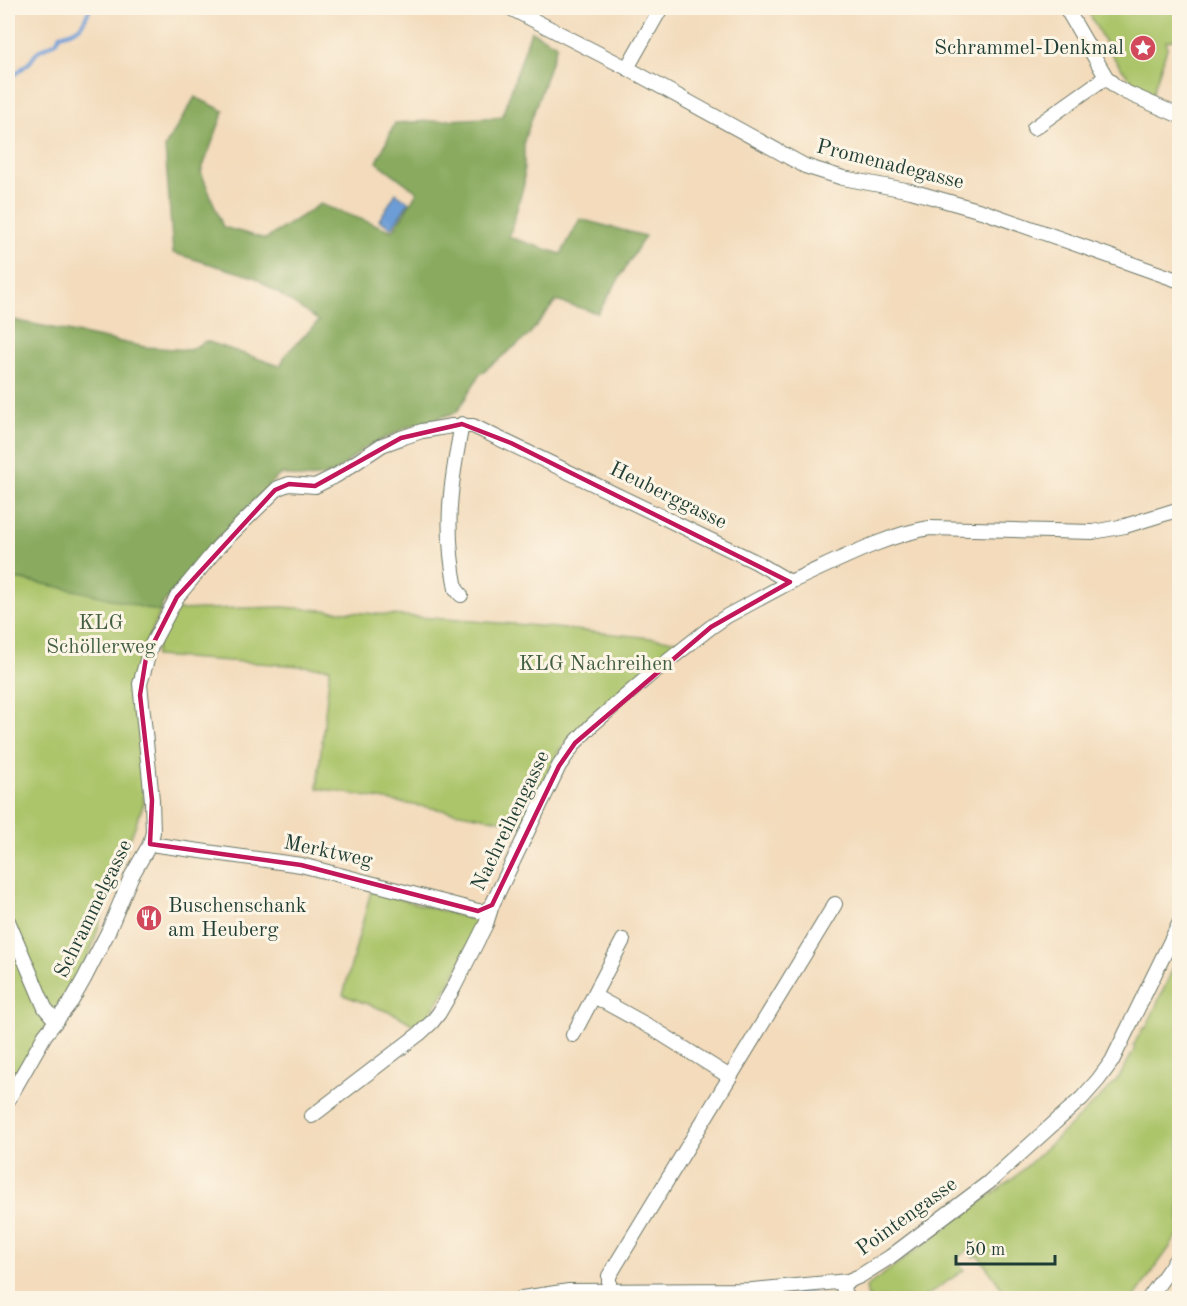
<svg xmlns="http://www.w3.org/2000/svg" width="1187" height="1306" viewBox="0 0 1187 1306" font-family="'Old Standard TT',serif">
	<rect width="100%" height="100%" fill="#fcf5e5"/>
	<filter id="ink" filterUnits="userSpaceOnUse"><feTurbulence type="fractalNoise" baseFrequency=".0167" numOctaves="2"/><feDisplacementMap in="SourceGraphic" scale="12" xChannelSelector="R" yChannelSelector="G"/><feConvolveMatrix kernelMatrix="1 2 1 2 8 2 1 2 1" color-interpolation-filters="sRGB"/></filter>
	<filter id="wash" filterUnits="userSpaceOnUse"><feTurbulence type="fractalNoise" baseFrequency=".008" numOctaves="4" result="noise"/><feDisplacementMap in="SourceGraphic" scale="24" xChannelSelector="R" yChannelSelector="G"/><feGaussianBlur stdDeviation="1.35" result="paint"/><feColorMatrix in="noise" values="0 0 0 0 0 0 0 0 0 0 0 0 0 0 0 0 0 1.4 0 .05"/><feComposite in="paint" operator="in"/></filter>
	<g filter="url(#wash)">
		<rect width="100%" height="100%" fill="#f3dbbc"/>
		<g fill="#acc56b" stroke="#668150" stroke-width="1.5">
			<path d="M 1086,8 L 1179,8 L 1179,39 L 1166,41 L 1167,48 L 1152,95 C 1121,81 1102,36 1086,8 Z"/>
			<path d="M 8,578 C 59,585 109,598 160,612 L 145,646 L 136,685 L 144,803 L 108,896 L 94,942 L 84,967 L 66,999 L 8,1090 Z"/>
			<path d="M 282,607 L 527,625 L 681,641 L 599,709 L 560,749 L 522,824 L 317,788 L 330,668 L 155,656 L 159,634 L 174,610 Z"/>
			<path d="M 371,891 L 479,921 C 464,961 446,994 419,1028 L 397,1015 L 343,995 Z"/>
			<path d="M 1179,955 L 1179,1234 L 1134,1298 L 1006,1298 L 1008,1297 L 978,1255 L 974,1257 L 968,1250 L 956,1259 L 964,1270 L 923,1298 L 868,1298 L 866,1287 L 1014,1178 L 1107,1091 L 1120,1076 L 1135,1048 L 1133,1046 L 1143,1028 L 1146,1028 Z"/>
		</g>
		<path fill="#89aa5f" stroke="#54744a" stroke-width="1.5" d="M 531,31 L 557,45 L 524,141 L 524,184 L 509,237 L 561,254 L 580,219 L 645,236 L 598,313 L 556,301 L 528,336 L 480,374 L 457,412 L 406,428 L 366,447 L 335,472 L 320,477 L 302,478 L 282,474 L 277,477 L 213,543 L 162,605 L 160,612 C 109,598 59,585 8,578 L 8,319 L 145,347 L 189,350 L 206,341 L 280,366 L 286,354 L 319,321 L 254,277 L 173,253 L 165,147 L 195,97 L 224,111 L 201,172 L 223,227 L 266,239 L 320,204 L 393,231 L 417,192 L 377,162 L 395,123 L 502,117 Z"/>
		<path fill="#6d9dd6" stroke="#466d85" stroke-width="1.5" d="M 396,193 L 409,202 L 392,228 L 379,220 Z"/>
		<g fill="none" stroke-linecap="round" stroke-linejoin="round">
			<g stroke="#6d9dd6" stroke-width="4">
				<path d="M 8,80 L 30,62 L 38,51 L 56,42 L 60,35 C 80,30 82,27 90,8"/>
				<path d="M 793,1292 L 819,1296"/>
				<path d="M 688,1298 L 766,1296 L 777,1294"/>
			</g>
		</g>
	</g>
	<g filter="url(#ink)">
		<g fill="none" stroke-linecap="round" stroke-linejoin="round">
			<defs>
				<g id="minor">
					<path d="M 510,8 L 627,68 L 805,166 L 843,178 L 911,191 L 985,212 L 1180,281"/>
					<path d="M 1066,8 L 1106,77 L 1115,86 L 1125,92 L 1180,116"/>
					<path d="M 627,68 L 661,8"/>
					<path d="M 1034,128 L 1106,77"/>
					<path d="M 461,595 L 456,589 C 444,527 450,486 462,424"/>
					<path d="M 150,844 L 301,865 L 478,911 L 485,911 L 492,905"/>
					<path d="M 8,921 L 45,1008 L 56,1021"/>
					<path d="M 594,996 L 652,1028 L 730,1077"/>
					<path d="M 573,1035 L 623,940"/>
					<path d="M 8,1100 L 45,1035 L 71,1002 L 84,979 L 108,932 L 131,877 L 150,844 L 153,832 L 152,800 L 140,684 L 151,646 L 177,597 L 219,546 L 278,488 L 289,484 L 315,486 L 337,475 L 382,445 L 401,438 L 422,431 L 452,426 L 473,426 L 756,562 L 790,582 C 831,564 887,534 930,528 L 1093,532 L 1125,526 L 1180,509"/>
					<path d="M 312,1116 L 419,1034 L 432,1022 L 439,1013 L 454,987 L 486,924 L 492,905 L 559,766 L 575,743 L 592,725 L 650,675 L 711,627 L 727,616 L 790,582"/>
					<path d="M 843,1283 L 844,1294 L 849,1298"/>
					<path d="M 609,1290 L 609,1276 L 835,904"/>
					<path d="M 522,1298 L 569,1291 L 752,1290 L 848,1281 L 860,1276 L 890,1257 L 988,1183 L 1082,1098 L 1098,1080 L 1112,1061 L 1180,922"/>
					<path d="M 1149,1298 L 1180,1254"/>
				</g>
			</defs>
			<use href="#minor" stroke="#697464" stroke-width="16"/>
			<use href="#minor" stroke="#fff" stroke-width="14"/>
		</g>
	</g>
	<path fill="none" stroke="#c2185b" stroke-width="4.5" stroke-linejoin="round" d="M 462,424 L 511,443 L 790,582 L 711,627 L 575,743 L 559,766 L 492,905 L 478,911 L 301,865 L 150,844 L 152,800 L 140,695 L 146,658 L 177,597 L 275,490 L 289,484 L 315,486 L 401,438 Z"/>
	<defs>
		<symbol id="sight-disc" viewBox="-11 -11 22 22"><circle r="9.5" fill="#d1495b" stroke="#fcf5e5"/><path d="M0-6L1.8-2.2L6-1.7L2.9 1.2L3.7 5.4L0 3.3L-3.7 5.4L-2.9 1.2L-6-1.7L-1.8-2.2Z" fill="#fff"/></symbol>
		<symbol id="restaurant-disc" viewBox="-11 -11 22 22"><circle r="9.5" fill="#d1495b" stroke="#fcf5e5"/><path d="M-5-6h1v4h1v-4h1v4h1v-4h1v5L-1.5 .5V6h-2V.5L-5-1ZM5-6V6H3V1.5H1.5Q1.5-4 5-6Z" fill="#fff"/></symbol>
	</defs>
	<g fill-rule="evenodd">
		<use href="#sight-disc" x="1128" y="33" width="30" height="30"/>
		<use href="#restaurant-disc" x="134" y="903" width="30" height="30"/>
	</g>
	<g text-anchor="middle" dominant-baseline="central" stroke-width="6" stroke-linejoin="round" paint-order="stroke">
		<g font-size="21" fill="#1f3d34" stroke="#fcf5e5" text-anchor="end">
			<text x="1124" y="48">Schrammel-Denkmal</text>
			<text x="168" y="906" text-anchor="start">Buschenschank<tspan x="168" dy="24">am Heuberg</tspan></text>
		</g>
		<g font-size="21" fill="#1f3d34" stroke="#fcf5e5">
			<text transform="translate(890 165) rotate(14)">Promenadegasse</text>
			<text transform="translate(668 496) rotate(26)">Heuberggasse</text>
			<text transform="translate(511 821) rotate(-64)">Nachreihengasse</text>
			<text transform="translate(328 852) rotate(12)">Merktweg</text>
			<text transform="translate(94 909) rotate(-64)">Schrammelgasse</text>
			<text transform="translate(907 1217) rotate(-36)">Pointengasse</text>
		</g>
		<g font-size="21" fill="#425f42" stroke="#fcf5e5">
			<text x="101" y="623">KLG<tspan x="101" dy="24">Schöllerweg</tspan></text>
			<text x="596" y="664">KLG Nachreihen</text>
		</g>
	</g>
	<rect width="1187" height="1306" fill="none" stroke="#fcf5e5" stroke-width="30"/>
	<path d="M956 1255v9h99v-9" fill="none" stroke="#1f3d34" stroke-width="3"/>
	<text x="965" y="1255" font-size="18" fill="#1f3d34" stroke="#fcf5e5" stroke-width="4.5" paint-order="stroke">50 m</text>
</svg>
